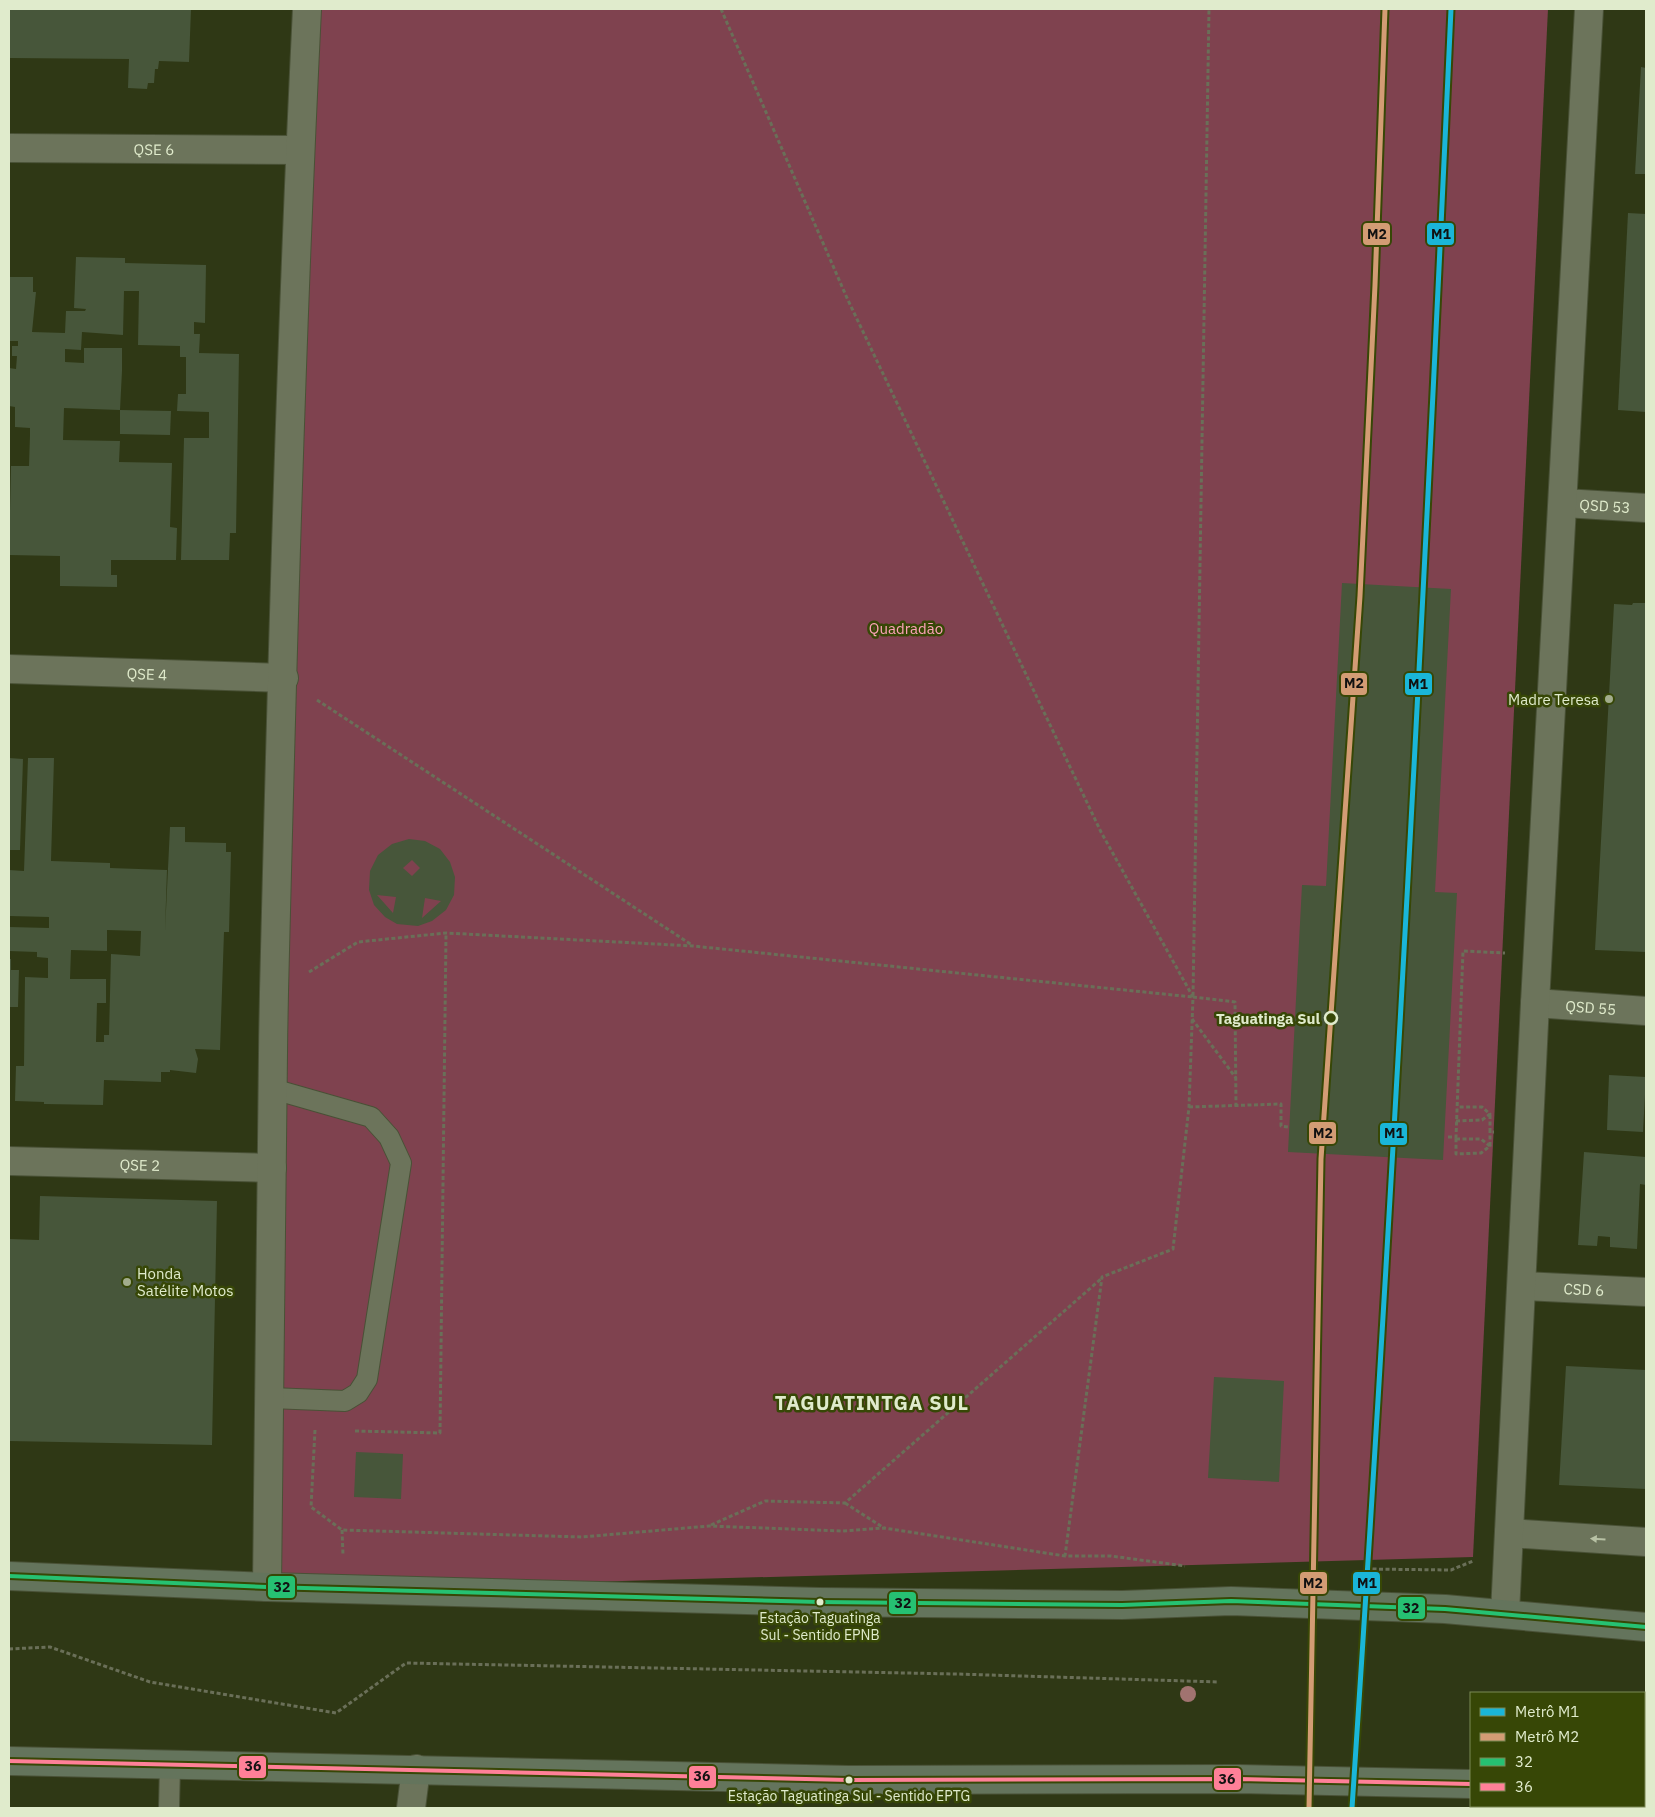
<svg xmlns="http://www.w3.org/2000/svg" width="1655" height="1817" viewBox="0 0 1655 1817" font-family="'IBM Plex Sans',sans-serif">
	<rect width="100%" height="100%" fill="#2f3815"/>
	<path fill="#7f424f" d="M 313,9 L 1548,9 L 1473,1557 L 344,1589 L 267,1587 Z"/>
	<g fill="#47563a" fill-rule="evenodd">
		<path d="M 9,9 L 191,9 L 189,62 L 159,61 L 158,69 L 155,69 L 154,83 L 148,83 L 147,89 L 128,88 L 129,59 L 9,58 Z"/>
		<path d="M 1641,67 L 1646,68 L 1646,174 L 1635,174 Z"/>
		<path d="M 1628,213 L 1646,214 L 1646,412 L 1618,410 Z"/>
		<path d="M 76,257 L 125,258 L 125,263 L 206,265 L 205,323 L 194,322 L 194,334 L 200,334 L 199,353 L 239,354 L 236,533 L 230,533 L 229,560 L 181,560 L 184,438 L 209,438 L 209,412 L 177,411 L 178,394 L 186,394 L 186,357 L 180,357 L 180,346 L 138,345 L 139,291 L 124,291 L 123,335 L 82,332 L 81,350 L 65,349 L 65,362 L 84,363 L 84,348 L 122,348 L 122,371 L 120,410 L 64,408 L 63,440 L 120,441 L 119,462 L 172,463 L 170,527 L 177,528 L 176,560 L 111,560 L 111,575 L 117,575 L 117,587 L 60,586 L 60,556 L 9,555 L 11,466 L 29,466 L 30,435 L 30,428 L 15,427 L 15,407 L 9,406 L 9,368 L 16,369 L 17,356 L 12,356 L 12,346 L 18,346 L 18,341 L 9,341 L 9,277 L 33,277 L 33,292 L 36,292 L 32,332 L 65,333 L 66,311 L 85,311 L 86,309 L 74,308 Z"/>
		<path d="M 120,410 L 171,411 L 170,435 L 120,434 Z"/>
		<path d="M 1342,583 L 1451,589 L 1435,892 L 1457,893 L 1443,1160 L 1288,1152 L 1302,885 L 1326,886 Z"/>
		<path d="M 1633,603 L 1646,603 L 1646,952 L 1595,950 L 1614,604 L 1632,605 Z"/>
		<path d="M 9,758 L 23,759 L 20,850 L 9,850 Z"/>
		<path d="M 28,758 L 54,758 L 51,861 L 110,863 L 110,868 L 167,870 L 165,931 L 170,827 L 185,827 L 185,842 L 226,843 L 226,852 L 231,852 L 229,932 L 224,932 L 220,1050 L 195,1049 L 198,1059 L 196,1073 L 170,1070 L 170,1072 L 161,1072 L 161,1082 L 104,1080 L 103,1105 L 44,1104 L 44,1102 L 15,1101 L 16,1066 L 24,1066 L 25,977 L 48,978 L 48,958 L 37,957 L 37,952 L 9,951 L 9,927 L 49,928 L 49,917 L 9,916 L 9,870 L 24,871 ZM 107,930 L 141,931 L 140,956 L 111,954 L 109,1035 L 104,1035 L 104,1042 L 96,1042 L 97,1003 L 106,1003 L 106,979 L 70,979 L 71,950 L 107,951 Z"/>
		<path d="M 409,839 L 425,841 L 440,849 L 450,862 L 455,877 L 454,895 L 446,910 L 432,921 L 418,926 L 397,924 L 385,917 L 374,905 L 369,890 L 370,871 L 378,855 L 392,844 ZM 412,860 L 420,868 L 412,876 L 403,868 ZM 377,895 L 396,897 L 393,913 ZM 425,898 L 441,901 L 422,918 Z"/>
		<path d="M 9,959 L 11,959 L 11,970 L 19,970 L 18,1007 L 9,1007 Z"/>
		<path d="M 1609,1075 L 1646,1077 L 1643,1132 L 1607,1130 Z"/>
		<path d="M 1584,1152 L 1646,1157 L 1646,1185 L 1640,1184 L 1637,1249 L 1610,1247 L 1610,1237 L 1598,1236 L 1597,1246 L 1578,1245 Z"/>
		<path d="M 40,1196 L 217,1201 L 212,1445 L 9,1441 L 9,1239 L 39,1240 Z"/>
		<path d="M 1566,1366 L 1646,1370 L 1646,1489 L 1559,1485 Z"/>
		<path d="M 1214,1377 L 1284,1381 L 1279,1482 L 1208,1478 Z"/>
		<path d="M 356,1452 L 403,1454 L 401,1499 L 354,1497 Z"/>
	</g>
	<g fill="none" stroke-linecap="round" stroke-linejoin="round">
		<defs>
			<g id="service">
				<path d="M 271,1398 L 345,1401 L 358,1393 L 367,1379 L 401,1163 L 389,1137 L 371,1117 L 273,1089"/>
				<path d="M 169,1808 L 170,1765"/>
			</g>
			<g id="minor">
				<path id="s1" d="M 9,148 L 300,150"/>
				<path id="s2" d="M 1564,503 L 1646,508"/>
				<path id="s3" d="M 9,669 L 284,678"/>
				<path id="s4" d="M 1535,1003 L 1646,1011"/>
				<path id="s5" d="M 9,1161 L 272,1168"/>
				<path id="s6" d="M 1523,1286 L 1646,1292"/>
				<path d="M 1509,1533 L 1646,1542"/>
				<path d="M 1505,1613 L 1535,1003 L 1589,9"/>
				<path d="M 411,1808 L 416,1769"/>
			</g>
			<path id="tertiary" d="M 267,1587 C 271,1388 270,1190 274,992 C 282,664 291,336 307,9"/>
			<path id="secondary" d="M 1537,1806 L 1545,1808"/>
			<g id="trunk">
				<path d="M 9,1576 L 267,1587 L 820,1602 L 1122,1605 L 1231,1601 L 1445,1609 L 1646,1627"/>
				<path d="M 9,1761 L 849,1780 L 1239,1779 L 1471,1784"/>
				<path d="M 1644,1787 L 1646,1787"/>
			</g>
		</defs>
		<use href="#service" stroke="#495136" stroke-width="22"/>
		<use href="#minor" stroke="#495136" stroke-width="30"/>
		<use href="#tertiary" stroke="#495136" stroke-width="30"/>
		<use href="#secondary" stroke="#495136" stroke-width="30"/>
		<use href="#trunk" stroke="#495136" stroke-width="30"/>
		<g stroke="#6a6f58" stroke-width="3" stroke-dasharray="4 2.5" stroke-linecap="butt">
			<path d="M 721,9 L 847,298 L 1101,832 L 1193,997 L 1189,1107 L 1173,1249 L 1102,1277 L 1065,1556"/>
			<path d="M 317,700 L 692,945"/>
			<path d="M 309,972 L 358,942 L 446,933 L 693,946 L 1193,997 L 1209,9"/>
			<path d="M 1193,997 L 1235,1002 L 1236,1106"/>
			<path d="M 1192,1019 L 1236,1078"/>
			<path d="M 1189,1107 L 1281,1104 L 1281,1126 L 1288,1127"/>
			<path d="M 1490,1115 L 1490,1132 L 1494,1132"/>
			<path d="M 1456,1121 L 1482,1120 L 1490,1114 L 1482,1107 L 1457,1107"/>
			<path d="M 1448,1137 L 1456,1137 L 1463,951 L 1505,953"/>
			<path d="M 1456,1139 L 1481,1139 L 1490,1146 L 1481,1153 L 1456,1154 L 1456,1137"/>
			<path d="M 1490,1146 L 1490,1132"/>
			<path d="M 315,1430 L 311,1507 L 342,1530 L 582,1537 L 709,1526 L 842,1531 L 884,1528 L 1065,1556 L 1111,1556 L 1185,1566"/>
			<path d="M 355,1431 L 440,1433 L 446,933"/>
			<path d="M 845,1503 L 884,1528"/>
			<path d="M 711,1525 L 765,1501 L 845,1503 L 1102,1278"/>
			<path d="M 342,1530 L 343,1555"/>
			<path d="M 1366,1569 L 1451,1570 L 1473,1561"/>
			<path d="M 9,1649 L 50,1647 L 150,1682 L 336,1713 L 406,1663 L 956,1674 L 1219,1682"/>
		</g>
		<use href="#service" stroke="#6c745b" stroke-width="20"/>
		<use href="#minor" stroke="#6c745b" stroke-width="28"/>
		<use href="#tertiary" stroke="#6c745b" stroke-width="28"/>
		<use href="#secondary" stroke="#656f56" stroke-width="28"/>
		<use href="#trunk" stroke="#64745c" stroke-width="28"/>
		<defs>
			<path id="bus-1" d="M 9,1576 L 267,1587 L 820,1602 L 1122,1605 L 1231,1601 L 1445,1609 L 1646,1627"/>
			<path id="bus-2" d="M 9,1761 L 849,1780 L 1239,1779 L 1471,1784"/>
		</defs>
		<use href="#bus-1" stroke="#374706" stroke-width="8"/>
		<use href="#bus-2" stroke="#374706" stroke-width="8"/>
		<use href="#bus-1" stroke="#26c172" stroke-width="4"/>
		<use href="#bus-2" stroke="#ff8098" stroke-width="4"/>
		<defs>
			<path id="metro-1" d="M 1352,1808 C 1392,1209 1424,609 1451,9"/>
			<path id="metro-2" d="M 1309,1808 L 1321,1159 L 1360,596 L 1375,285 L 1385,9"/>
		</defs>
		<use href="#metro-1" stroke="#374706" stroke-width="9"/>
		<use href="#metro-2" stroke="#374706" stroke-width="9"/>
		<use href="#metro-1" stroke="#1ab6d8" stroke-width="5"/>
		<use href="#metro-2" stroke="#d39c74" stroke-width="5"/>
	</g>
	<circle fill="#a17370" cx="1188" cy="1694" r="8"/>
	<defs><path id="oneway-solid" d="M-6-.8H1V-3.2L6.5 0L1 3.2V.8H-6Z" transform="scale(1.25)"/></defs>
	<use fill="#b7c1a4" href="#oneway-solid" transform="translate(1598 1539) rotate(-176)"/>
	<g fill="#a2ac8c" stroke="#374706" stroke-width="2">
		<circle cx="1609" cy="699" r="5"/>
		<circle cx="127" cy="1282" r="5"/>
	</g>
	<circle fill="#374706" stroke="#e0ebcc" stroke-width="2.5" cx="1331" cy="1018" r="6"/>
	<g fill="#e0ebcc" stroke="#374706" stroke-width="2">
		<circle cx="820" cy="1602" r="4.5"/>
		<circle cx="849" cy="1780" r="4.5"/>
	</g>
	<g text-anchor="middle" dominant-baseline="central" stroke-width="5" stroke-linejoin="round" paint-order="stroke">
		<g font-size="14" fill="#e0ebcc" stroke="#374706">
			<text x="820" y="1618">Estação Taguatinga<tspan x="820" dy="17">Sul - Sentido EPNB</tspan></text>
			<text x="849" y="1796">Estação Taguatinga Sul - Sentido EPTG</text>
		</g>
		<g font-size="15" fill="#e0ebcc" stroke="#374706">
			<text stroke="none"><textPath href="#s1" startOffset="145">QSE 6</textPath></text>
			<text stroke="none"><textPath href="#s2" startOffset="41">QSD 53</textPath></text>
			<text stroke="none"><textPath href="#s3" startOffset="138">QSE 4</textPath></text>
			<text stroke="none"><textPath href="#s4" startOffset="56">QSD 55</textPath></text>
			<text stroke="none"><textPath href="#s5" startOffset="131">QSE 2</textPath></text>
			<text stroke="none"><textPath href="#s6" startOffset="61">CSD 6</textPath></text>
		</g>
		<g font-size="15" fill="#fea4ba" stroke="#374706">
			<text x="906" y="628">Quadradão</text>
		</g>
		<g font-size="15" fill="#e0ebcc" stroke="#374706" text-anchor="end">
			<text x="1599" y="699">Madre Teresa</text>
			<text x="137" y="1273" text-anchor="start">Honda<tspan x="137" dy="17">Satélite Motos</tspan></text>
		</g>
		<g font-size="15" font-weight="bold" fill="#e0ebcc" stroke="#374706" text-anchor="end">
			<text x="1320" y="1018">Taguatinga Sul</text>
		</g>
		<g font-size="20" font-weight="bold" letter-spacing="1" fill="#e0ebcc" stroke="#374706">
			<text x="872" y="1402">TAGUATINTGA SUL</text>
		</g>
	</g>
	<g stroke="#374706" stroke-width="2">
		<rect x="1362" y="222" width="29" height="24" rx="5" fill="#d39c74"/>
		<rect x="1426" y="222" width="29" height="24" rx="5" fill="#1ab6d8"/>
		<rect x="1340" y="672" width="28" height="24" rx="5" fill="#d39c74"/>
		<rect x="1404" y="672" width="29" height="24" rx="5" fill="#1ab6d8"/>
		<rect x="1308" y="1121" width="29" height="24" rx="5" fill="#d39c74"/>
		<rect x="1379" y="1122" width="29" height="24" rx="5" fill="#1ab6d8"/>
		<rect x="1299" y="1571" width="29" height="24" rx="5" fill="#d39c74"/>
		<rect x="1352" y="1571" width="29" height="24" rx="5" fill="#1ab6d8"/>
		<rect x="267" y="1575" width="29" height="24" rx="5" fill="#26c172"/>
		<rect x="888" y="1591" width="29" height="24" rx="5" fill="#26c172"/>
		<rect x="1397" y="1596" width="29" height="24" rx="5" fill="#26c172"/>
		<rect x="238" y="1755" width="29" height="24" rx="5" fill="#ff8098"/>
		<rect x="688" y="1765" width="29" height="24" rx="5" fill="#ff8098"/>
		<rect x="1213" y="1767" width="29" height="24" rx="5" fill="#ff8098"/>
	</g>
	<g font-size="14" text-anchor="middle" font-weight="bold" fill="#111">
		<text x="1377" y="239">M2</text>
		<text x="1441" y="239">M1</text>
		<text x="1354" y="688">M2</text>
		<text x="1418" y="689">M1</text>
		<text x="1323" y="1138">M2</text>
		<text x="1394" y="1138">M1</text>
		<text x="1313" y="1588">M2</text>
		<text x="1367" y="1588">M1</text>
		<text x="282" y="1592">32</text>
		<text x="903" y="1608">32</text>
		<text x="1411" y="1613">32</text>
		<text x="253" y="1771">36</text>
		<text x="702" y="1781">36</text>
		<text x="1227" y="1784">36</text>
	</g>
	<rect width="1655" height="1817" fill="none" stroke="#e0ebcc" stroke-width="20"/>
	<rect x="1470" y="1692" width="175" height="115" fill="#374706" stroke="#7b8955"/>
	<rect x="1480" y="1708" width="25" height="8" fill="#1ab6d8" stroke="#7b8955"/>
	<text x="1515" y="1717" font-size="15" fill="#e0ebcc">Metrô M1</text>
	<rect x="1480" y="1733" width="25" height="8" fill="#d39c74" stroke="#7b8955"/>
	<text x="1515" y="1742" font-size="15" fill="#e0ebcc">Metrô M2</text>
	<rect x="1480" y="1758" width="25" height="8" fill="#26c172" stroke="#7b8955"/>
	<text x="1515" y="1767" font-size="15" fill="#e0ebcc">32</text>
	<rect x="1480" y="1783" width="25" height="8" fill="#ff8098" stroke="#7b8955"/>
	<text x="1515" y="1792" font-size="15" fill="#e0ebcc">36</text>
</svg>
